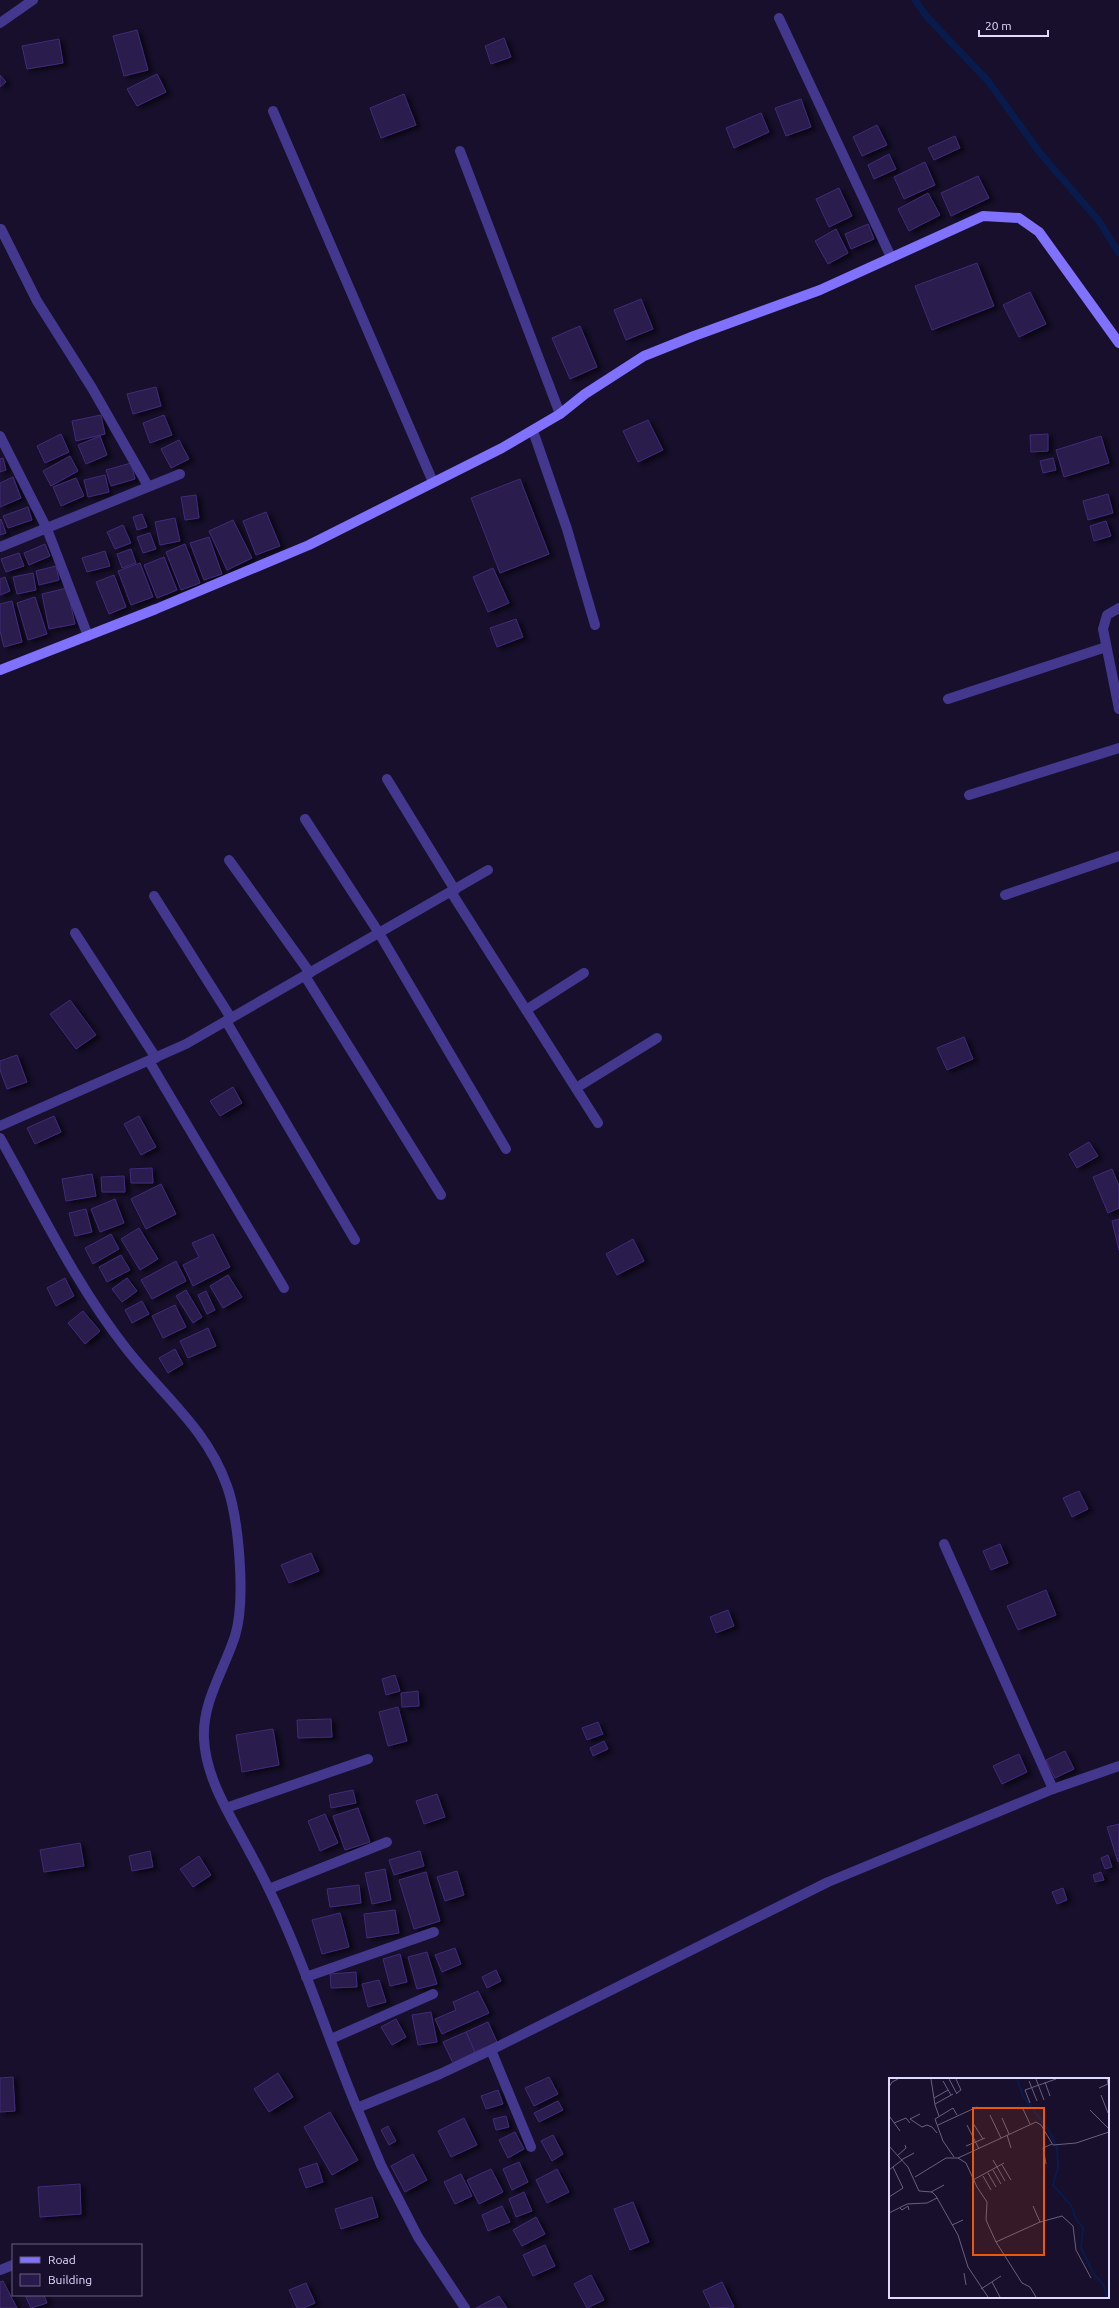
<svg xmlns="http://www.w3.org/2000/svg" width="1119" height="2308" viewBox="0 0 1119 2308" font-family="Ubuntu,sans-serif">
	<defs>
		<filter id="shadow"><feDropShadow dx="4.5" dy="2.5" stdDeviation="2" flood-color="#0009"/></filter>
	</defs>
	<rect width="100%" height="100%" fill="#170f2b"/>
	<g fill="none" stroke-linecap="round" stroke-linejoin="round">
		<path stroke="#081b4c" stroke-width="7" d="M 915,0 L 927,17 L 988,81 L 1040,153 L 1099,221 L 1119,253"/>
	</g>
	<g fill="#291a4d" stroke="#422b7b" filter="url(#shadow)">
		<path d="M 137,30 L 148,70 L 124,76 L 113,36 Z"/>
		<path d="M 504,38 L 511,57 L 491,64 L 485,46 Z"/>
		<path d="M 59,39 L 63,63 L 27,69 L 22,46 Z"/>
		<path d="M 157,74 L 166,92 L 137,106 L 127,89 Z"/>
		<path d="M 0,75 L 6,82 L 0,87 Z"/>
		<path d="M 404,94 L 416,125 L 381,138 L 370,108 Z"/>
		<path d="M 801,99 L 811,127 L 786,136 L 775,108 Z"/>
		<path d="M 761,113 L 769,132 L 734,148 L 726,128 Z"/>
		<path d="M 877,125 L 887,145 L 862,156 L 853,137 Z"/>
		<path d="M 955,136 L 960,148 L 934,160 L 928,148 Z"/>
		<path d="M 889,154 L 896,169 L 874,179 L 868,165 Z"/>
		<path d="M 925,162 L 935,185 L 904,199 L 894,177 Z"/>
		<path d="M 978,176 L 989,198 L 951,216 L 941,193 Z"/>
		<path d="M 839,188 L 852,216 L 829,227 L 816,199 Z"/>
		<path d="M 928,193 L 940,215 L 909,231 L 898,209 Z"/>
		<path d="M 868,224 L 874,239 L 851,249 L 845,234 Z"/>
		<path d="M 836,229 L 848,253 L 828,264 L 815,241 Z"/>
		<path d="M 977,263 L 994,306 L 932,330 L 915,286 Z"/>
		<path d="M 1030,292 L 1046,324 L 1019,337 L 1003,305 Z"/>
		<path d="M 641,299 L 653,329 L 626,340 L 614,310 Z"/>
		<path d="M 580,326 L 597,367 L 570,379 L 552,338 Z"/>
		<path d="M 156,387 L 161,406 L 133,414 L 127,394 Z"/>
		<path d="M 101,415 L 105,434 L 76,441 L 72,421 Z"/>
		<path d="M 164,415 L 172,435 L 150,443 L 143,423 Z"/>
		<path d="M 648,420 L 663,450 L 638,462 L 623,431 Z"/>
		<path d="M 61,434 L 69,452 L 45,463 L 37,446 Z"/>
		<path d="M 1048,434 L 1048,451 L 1031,452 L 1030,435 Z"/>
		<path d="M 100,436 L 107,455 L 86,464 L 78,445 Z"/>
		<path d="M 1101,436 L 1109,463 L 1064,477 L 1056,450 Z"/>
		<path d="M 179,440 L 189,459 L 171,468 L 161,449 Z"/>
		<path d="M 70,456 L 78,471 L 51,486 L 43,471 Z"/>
		<path d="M 3,458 L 6,470 L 0,472 L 0,459 Z"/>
		<path d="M 1053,458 L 1056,470 L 1043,473 L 1040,461 Z"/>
		<path d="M 131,463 L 135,479 L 111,486 L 106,470 Z"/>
		<path d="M 105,475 L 109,492 L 88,497 L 84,480 Z"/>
		<path d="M 13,477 L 21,498 L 0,507 L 0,483 Z"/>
		<path d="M 76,478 L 84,496 L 61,506 L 53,487 Z"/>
		<path d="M 520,479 L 549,554 L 500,573 L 471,498 Z"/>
		<path d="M 1108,494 L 1113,513 L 1088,520 L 1083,501 Z"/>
		<path d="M 196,495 L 199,518 L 185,520 L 181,497 Z"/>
		<path d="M 28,507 L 32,520 L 8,528 L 3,516 Z"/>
		<path d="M 266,512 L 280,546 L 256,555 L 243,521 Z"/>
		<path d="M 142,514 L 147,527 L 137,530 L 133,517 Z"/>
		<path d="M 175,518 L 180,541 L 160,545 L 155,522 Z"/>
		<path d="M 1,519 L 6,533 L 0,535 L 0,520 Z"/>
		<path d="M 233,520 L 252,558 L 227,570 L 209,531 Z"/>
		<path d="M 1106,521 L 1111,536 L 1094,541 L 1090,526 Z"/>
		<path d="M 123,525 L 131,543 L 115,549 L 107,532 Z"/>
		<path d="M 150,533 L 156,549 L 143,553 L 137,537 Z"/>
		<path d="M 209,537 L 222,574 L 204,580 L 190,543 Z"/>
		<path d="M 45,544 L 50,556 L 29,565 L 24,553 Z"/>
		<path d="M 185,544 L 200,583 L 181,590 L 166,552 Z"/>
		<path d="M 131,549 L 136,563 L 122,568 L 117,554 Z"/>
		<path d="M 105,551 L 110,566 L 87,572 L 82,558 Z"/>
		<path d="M 19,553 L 24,566 L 6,572 L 1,559 Z"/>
		<path d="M 164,557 L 177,590 L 157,598 L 144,565 Z"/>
		<path d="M 140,563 L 153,597 L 131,605 L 118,571 Z"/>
		<path d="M 56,566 L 59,580 L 39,585 L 36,571 Z"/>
		<path d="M 493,568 L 509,603 L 488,612 L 473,577 Z"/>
		<path d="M 33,573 L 36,590 L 17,594 L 13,577 Z"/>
		<path d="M 114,575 L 126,607 L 109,614 L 96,582 Z"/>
		<path d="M 5,577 L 10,591 L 0,595 L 0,579 Z"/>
		<path d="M 67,588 L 75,624 L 49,629 L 42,594 Z"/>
		<path d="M 35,597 L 47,634 L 28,640 L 17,603 Z"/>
		<path d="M 12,601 L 22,642 L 4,647 L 0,631 L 0,604 Z"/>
		<path d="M 516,619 L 523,637 L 497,647 L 490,628 Z"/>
		<path d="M 70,1000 L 96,1035 L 76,1049 L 50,1014 Z"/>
		<path d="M 964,1037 L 973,1059 L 947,1070 L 937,1048 Z"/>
		<path d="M 17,1055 L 27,1082 L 7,1089 L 0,1070 L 0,1061 Z"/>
		<path d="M 233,1087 L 242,1103 L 220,1116 L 210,1101 Z"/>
		<path d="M 54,1116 L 61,1132 L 35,1144 L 27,1128 Z"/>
		<path d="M 139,1116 L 156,1147 L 141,1155 L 124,1124 Z"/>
		<path d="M 1089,1142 L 1098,1156 L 1077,1168 L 1069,1154 Z"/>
		<path d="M 152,1168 L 153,1183 L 131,1183 L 130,1169 Z"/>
		<path d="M 1112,1169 L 1119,1186 L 1119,1208 L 1108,1213 L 1093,1177 Z"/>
		<path d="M 92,1174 L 96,1196 L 66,1201 L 62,1179 Z"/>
		<path d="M 124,1176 L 125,1192 L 102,1192 L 101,1177 Z"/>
		<path d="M 161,1184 L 176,1214 L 146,1229 L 131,1199 Z"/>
		<path d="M 115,1199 L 124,1223 L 100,1232 L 91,1209 Z"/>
		<path d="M 86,1209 L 92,1232 L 75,1236 L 69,1213 Z"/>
		<path d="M 1119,1219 L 1119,1250 L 1112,1221 Z"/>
		<path d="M 139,1228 L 158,1259 L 140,1270 L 121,1239 Z"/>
		<path d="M 111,1234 L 119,1249 L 93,1264 L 85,1248 Z"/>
		<path d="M 213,1234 L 230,1267 L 193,1286 L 183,1265 L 199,1257 L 192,1243 Z"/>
		<path d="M 633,1239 L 644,1261 L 617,1275 L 606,1254 Z"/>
		<path d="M 121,1255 L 130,1270 L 107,1282 L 99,1267 Z"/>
		<path d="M 176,1261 L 186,1281 L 152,1299 L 141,1280 Z"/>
		<path d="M 228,1275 L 242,1297 L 223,1308 L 210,1286 Z"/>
		<path d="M 65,1278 L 74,1296 L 56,1306 L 47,1288 Z"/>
		<path d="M 127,1278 L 137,1291 L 122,1302 L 112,1289 Z"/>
		<path d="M 186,1290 L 202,1317 L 193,1323 L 176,1296 Z"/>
		<path d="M 206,1291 L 215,1310 L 207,1314 L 198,1295 Z"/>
		<path d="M 142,1301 L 149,1314 L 132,1323 L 125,1310 Z"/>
		<path d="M 175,1305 L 186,1327 L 163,1338 L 152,1316 Z"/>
		<path d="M 83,1311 L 100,1331 L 85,1344 L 68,1323 Z"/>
		<path d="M 208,1328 L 216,1346 L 188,1358 L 180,1341 Z"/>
		<path d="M 175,1349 L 183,1364 L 168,1373 L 159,1358 Z"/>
		<path d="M 1079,1491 L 1088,1509 L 1072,1517 L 1063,1498 Z"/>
		<path d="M 1000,1544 L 1008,1563 L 991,1570 L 983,1551 Z"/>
		<path d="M 311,1553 L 319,1571 L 289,1583 L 281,1565 Z"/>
		<path d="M 1046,1590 L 1056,1615 L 1018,1630 L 1007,1606 Z"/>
		<path d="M 728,1610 L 734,1626 L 716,1633 L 710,1617 Z"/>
		<path d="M 395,1675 L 400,1691 L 386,1695 L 382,1679 Z"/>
		<path d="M 418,1691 L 419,1706 L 402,1707 L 401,1693 Z"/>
		<path d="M 398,1707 L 407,1741 L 388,1746 L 379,1712 Z"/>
		<path d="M 331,1719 L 332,1737 L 298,1738 L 297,1720 Z"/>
		<path d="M 598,1722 L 603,1734 L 587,1740 L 582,1728 Z"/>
		<path d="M 273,1729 L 279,1765 L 242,1772 L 236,1735 Z"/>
		<path d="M 604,1741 L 608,1749 L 593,1756 L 590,1748 Z"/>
		<path d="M 1065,1751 L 1074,1769 L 1055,1778 L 1046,1760 Z"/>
		<path d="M 1019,1754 L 1027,1772 L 1002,1784 L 993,1766 Z"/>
		<path d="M 353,1790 L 356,1803 L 331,1808 L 329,1795 Z"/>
		<path d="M 437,1794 L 445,1817 L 424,1824 L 416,1801 Z"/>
		<path d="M 358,1808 L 370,1842 L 345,1850 L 333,1816 Z"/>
		<path d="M 325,1814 L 338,1843 L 320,1851 L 308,1821 Z"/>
		<path d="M 1119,1824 L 1119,1861 L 1118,1862 L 1107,1827 Z"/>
		<path d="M 80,1843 L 84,1866 L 44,1872 L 40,1850 Z"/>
		<path d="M 150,1851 L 153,1867 L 132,1871 L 129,1856 Z"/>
		<path d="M 420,1851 L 424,1866 L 394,1875 L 389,1860 Z"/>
		<path d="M 1108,1855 L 1112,1867 L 1105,1869 L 1101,1858 Z"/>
		<path d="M 199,1856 L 211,1875 L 193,1887 L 180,1869 Z"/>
		<path d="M 385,1869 L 391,1900 L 372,1904 L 365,1873 Z"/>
		<path d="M 457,1871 L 464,1895 L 445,1901 L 437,1877 Z"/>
		<path d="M 426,1872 L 440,1921 L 414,1929 L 399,1880 Z"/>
		<path d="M 1101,1872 L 1104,1880 L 1095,1882 L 1093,1875 Z"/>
		<path d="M 359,1885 L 361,1903 L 330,1907 L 327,1889 Z"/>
		<path d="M 1063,1888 L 1067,1900 L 1057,1904 L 1052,1892 Z"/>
		<path d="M 395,1910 L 399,1933 L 367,1938 L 364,1914 Z"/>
		<path d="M 340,1913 L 349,1947 L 322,1954 L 312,1920 Z"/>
		<path d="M 455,1948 L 461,1964 L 442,1972 L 435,1955 Z"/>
		<path d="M 427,1952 L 437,1984 L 417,1989 L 408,1957 Z"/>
		<path d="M 400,1954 L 407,1982 L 390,1986 L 383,1959 Z"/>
		<path d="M 496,1970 L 501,1981 L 487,1988 L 482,1977 Z"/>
		<path d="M 356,1972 L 357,1987 L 331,1988 L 330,1974 Z"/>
		<path d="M 379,1980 L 386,2002 L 368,2007 L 362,1984 Z"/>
		<path d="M 478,1991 L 489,2013 L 442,2034 L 435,2019 L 456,2010 L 453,2002 Z"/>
		<path d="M 431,2012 L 437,2042 L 418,2045 L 412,2015 Z"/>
		<path d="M 396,2019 L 406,2037 L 392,2045 L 381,2027 Z"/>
		<path d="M 488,2022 L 497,2042 L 475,2052 L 466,2032 Z"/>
		<path d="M 466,2032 L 475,2052 L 453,2063 L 443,2042 Z"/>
		<path d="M 278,2073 L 293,2097 L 269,2112 L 254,2089 Z"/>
		<path d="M 13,2077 L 15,2111 L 0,2112 L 0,2078 Z"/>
		<path d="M 549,2077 L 558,2094 L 534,2106 L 525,2088 Z"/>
		<path d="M 498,2090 L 503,2104 L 486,2109 L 481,2096 Z"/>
		<path d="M 558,2101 L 563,2110 L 539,2122 L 534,2113 Z"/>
		<path d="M 330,2112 L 358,2160 L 332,2175 L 304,2127 Z"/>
		<path d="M 506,2116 L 509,2127 L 496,2130 L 493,2119 Z"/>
		<path d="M 464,2118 L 477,2145 L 451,2157 L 438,2131 Z"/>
		<path d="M 388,2126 L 396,2141 L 389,2145 L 381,2130 Z"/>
		<path d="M 515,2132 L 524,2149 L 508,2158 L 499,2140 Z"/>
		<path d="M 553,2135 L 563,2154 L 552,2161 L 541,2141 Z"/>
		<path d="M 413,2154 L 427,2180 L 405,2192 L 391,2166 Z"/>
		<path d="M 519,2162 L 528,2182 L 512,2190 L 503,2169 Z"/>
		<path d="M 317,2163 L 323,2182 L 306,2188 L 299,2169 Z"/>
		<path d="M 491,2169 L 503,2192 L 479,2204 L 467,2180 Z"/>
		<path d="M 557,2169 L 569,2192 L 547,2203 L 536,2180 Z"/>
		<path d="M 461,2174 L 472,2196 L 455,2204 L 444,2182 Z"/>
		<path d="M 80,2184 L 81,2214 L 40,2217 L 38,2187 Z"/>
		<path d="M 524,2192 L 532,2211 L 516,2217 L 509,2199 Z"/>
		<path d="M 372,2197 L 378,2217 L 341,2229 L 335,2209 Z"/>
		<path d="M 633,2202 L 649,2242 L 630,2250 L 614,2209 Z"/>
		<path d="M 502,2206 L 510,2222 L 488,2231 L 482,2215 Z"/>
		<path d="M 536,2217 L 545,2234 L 522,2246 L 513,2230 Z"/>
		<path d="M 545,2245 L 555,2266 L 533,2276 L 523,2255 Z"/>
		<path d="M 591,2275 L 604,2300 L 587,2308 L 574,2284 Z"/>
		<path d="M 3,2281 L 17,2308 L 0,2308 L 0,2282 Z"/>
		<path d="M 722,2282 L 734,2307 L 711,2308 L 703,2291 Z"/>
		<path d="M 306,2283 L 315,2303 L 304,2308 L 297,2308 L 289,2290 Z"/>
		<path d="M 25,2295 L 44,2295 L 47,2303 L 31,2308 Z"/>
		<path d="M 499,2296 L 507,2308 L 476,2308 Z"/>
	</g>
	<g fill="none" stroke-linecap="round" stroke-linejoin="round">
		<path stroke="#43388d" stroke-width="10" d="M 944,1544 L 1053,1789"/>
		<g stroke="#43388d" stroke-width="10">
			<path d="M 779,18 L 891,257"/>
			<path d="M 0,23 L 33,0"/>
			<path d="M 273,111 L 433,482"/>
			<path d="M 460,151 L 560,414"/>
			<path d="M 1,229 L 37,301 L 92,388 L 148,486"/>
			<path d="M 533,431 L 567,529 L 595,625"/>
			<path d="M 0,436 L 47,529 L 88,636"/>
			<path d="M 0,547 L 180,474"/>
			<path d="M 1119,608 L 1107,615 L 1103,629 L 1119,709"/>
			<path d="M 948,699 L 1106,647"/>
			<path d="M 387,779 L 455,890"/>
			<path d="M 969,795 L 1119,748"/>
			<path d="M 305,819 L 379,933 L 506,1149"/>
			<path d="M 229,860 L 310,973"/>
			<path d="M 451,892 L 598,1123"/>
			<path d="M 1005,895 L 1119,856"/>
			<path d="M 154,896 L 231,1018"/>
			<path d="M 75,933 L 156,1058"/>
			<path d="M 305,976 L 441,1195"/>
			<path d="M 526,1010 L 584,973"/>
			<path d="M 226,1021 L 355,1240"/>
			<path d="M 149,1061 L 284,1288"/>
			<path d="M 576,1088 L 657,1038"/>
			<path d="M 0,1126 L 186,1044 L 488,870"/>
			<path d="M 0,1138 C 40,1209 75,1283 125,1347 C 161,1394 206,1427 227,1486 C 239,1520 246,1601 235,1636 C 224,1670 202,1702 204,1739 C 206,1779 230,1815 248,1849 C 261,1872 273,1897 284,1922 C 311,1983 331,2046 357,2108 L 440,2074 L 491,2050 L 828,1882 L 1053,1789 L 1119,1766"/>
			<path d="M 226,1808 L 368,1759"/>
			<path d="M 269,1889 L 387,1842"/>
			<path d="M 306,1977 L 434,1932"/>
			<path d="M 331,2039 L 433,1994"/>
			<path d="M 491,2050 L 531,2147"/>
			<path d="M 357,2108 L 381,2165 L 418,2237 L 465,2308"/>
			<path d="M 0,2270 L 13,2265"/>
		</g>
		<path stroke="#8071ff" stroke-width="10" d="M 0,670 L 156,609 L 309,545 L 502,448 L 560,414 L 585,394 L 644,356 L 694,336 L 820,290 L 983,216 L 1019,218 L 1039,232 L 1119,343"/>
	</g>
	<g transform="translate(889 2078)">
		<rect width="220" height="220" fill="#170f2b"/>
		<path fill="none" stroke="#081b4c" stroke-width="2" d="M 128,1 L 134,18 L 161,54 L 168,69 L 169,90 L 164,107 L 182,127 L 187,141 L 194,150 L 192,170 L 204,195 L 214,206 L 218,219"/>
		<path fill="none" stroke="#686080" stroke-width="1" d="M 42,1 L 46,27 L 50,38M 60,1 L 68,16M 67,1 L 72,12 L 68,15M 147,1 L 155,22M 54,3 L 62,17M 140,3 L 148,23M 156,4 L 161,18M 0,9 L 3,4 L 9,1M 210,10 L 219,6 L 218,1M 212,17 L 219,35M 45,20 L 59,12M 141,25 L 136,12 L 167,1M 46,26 L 64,16M 134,31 L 141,46M 201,32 L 220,51M 31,36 L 21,41 L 33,49 L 38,47 L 43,49 L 48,55M 101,37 L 112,60M 1,39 L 11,53M 113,40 L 120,56M 5,45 L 17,40 L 21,45M 84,45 L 94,61M 49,47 L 88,29M 78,47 L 90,71M 118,57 L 122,70M 0,68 L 19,89 L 30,113 L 43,114 L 47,118 L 69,157 L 79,189 L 99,219M 77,68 L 96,60M 8,78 L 17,70 L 16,67M 65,79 L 54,63 L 46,41 L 64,30 L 68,37M 69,80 L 77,85 L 88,109 L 98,124 L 97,142 L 107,164 L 151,144 L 173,138 L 184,148 L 187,172 L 202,200M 12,82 L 25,75M 104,82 L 116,103M 157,86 L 154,70 L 163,66M 113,87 L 122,102M 0,92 L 13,82M 104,92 L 112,106M 99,95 L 107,109M 94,98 L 102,112M 26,99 L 57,80 L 69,80 L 147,44 L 152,47 L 164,67 L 187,65 L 220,54M 84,102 L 115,85M 42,114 L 55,107M 0,119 L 14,110 L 4,89M 144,128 L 151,144M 11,130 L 13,132 L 19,128 L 20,132M 0,135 L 18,126 L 38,125 L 48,120M 63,147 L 74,142M 107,164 L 133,205 L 141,209 L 147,219M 75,195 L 77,207M 103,204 L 111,219M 92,211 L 112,198"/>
		<path fill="#e8590c" fill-opacity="0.15" stroke="#e8590c" stroke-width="2" d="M 84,30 L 155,30 L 155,177 L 84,177 Z"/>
		<rect width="220" height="220" fill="none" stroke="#e1daff" stroke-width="2"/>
	</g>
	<rect x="12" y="2244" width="130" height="52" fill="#170f2b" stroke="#686080"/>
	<rect x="20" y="2257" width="20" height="6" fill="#8071ff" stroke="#686080"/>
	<text x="48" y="2264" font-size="12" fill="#e1daff">Road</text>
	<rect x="20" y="2274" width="20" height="12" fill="#291a4d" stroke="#686080"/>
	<text x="48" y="2284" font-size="12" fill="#e1daff">Building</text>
	<path d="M979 30v6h69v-6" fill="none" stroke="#e1daff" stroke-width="2"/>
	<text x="985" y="30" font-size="12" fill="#e1daff" stroke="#170f2b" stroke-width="3" paint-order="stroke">20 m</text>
</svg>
